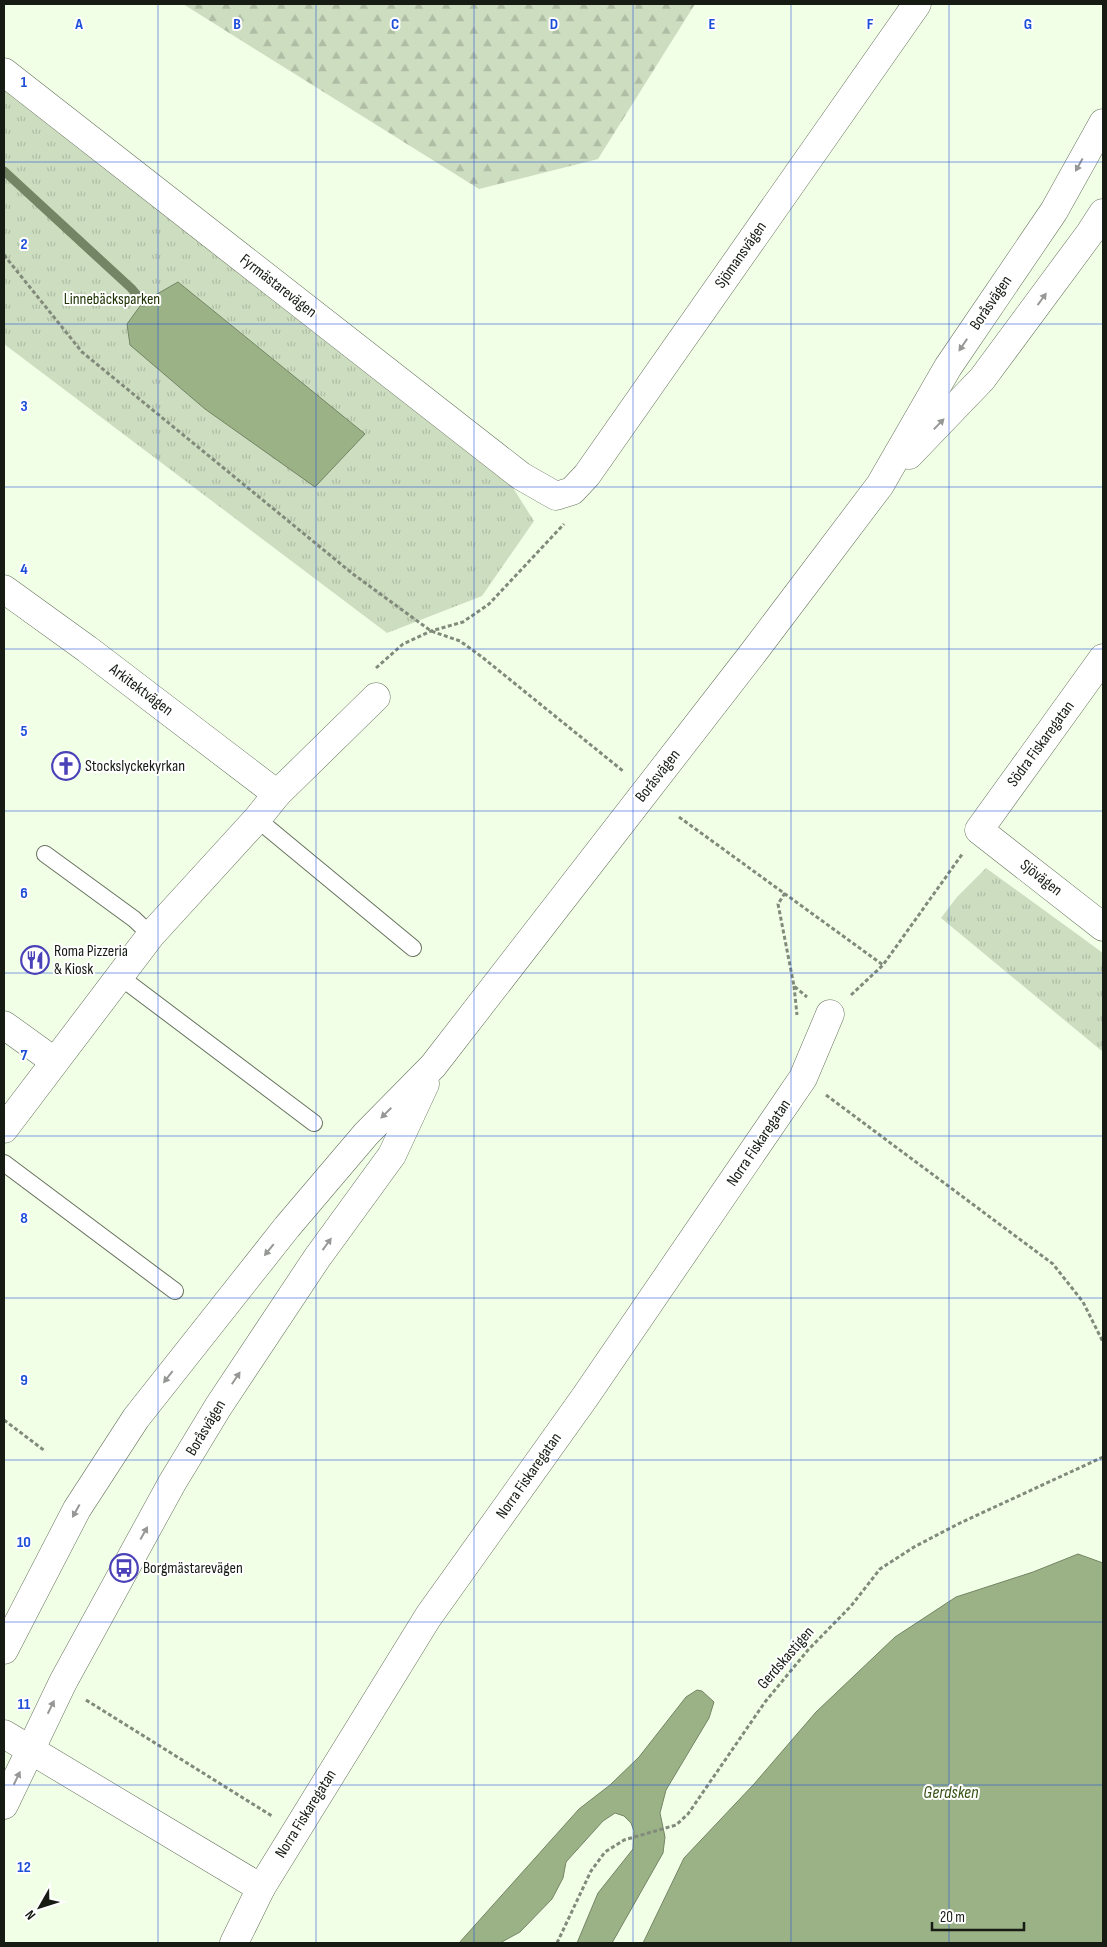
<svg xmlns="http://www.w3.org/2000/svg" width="1107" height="1947" viewBox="0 0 1107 1947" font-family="'Sofia Sans Condensed',sans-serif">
	<defs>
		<pattern id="grass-tufts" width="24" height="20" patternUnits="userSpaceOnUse" patternTransform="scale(1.25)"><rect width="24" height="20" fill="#cdddc0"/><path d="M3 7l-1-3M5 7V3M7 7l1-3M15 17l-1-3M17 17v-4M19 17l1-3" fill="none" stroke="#afbda4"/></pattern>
		<pattern id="forest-firs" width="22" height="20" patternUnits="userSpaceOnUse" patternTransform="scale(1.25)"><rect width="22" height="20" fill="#cdddc0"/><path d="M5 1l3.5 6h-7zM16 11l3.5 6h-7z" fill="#afbda4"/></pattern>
	</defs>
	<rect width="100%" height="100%" fill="#f2ffe7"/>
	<g fill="url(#grass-tufts)">
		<path d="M 4,88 L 508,480 L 534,521 L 482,596 L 387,633 L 4,344 Z"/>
		<path d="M 986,868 L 1103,953 L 1103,1052 L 941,918 L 957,897 Z"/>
	</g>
	<path fill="url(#forest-firs)" d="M 183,4 L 695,4 L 598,159 L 479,189 Z"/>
	<g fill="#9bb287" stroke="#738564">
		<path d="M 178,282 L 365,434 L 315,487 L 205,409 L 130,345 L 127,324 L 143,302 Z"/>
		<path d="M 1078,1554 L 1103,1563 L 1103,1943 L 643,1943 L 684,1858 L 754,1784 L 816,1712 L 895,1637 L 956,1597 L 1033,1572 Z"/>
		<path d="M 697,1690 L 702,1691 L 714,1702 L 709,1718 L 666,1790 L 660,1813 L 665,1837 L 663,1853 L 612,1943 L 577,1943 L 598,1893 L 633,1849 L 634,1831 L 631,1823 L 624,1816 L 615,1813 L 603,1821 L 566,1862 L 563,1878 L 552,1899 L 520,1932 L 500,1943 L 459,1943 L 579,1809 L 610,1785 L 639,1757 L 686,1697 Z"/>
	</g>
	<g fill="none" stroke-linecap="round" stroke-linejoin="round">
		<path stroke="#738564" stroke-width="9" d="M 4,171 L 131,288 L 143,302"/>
		<defs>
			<g id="service">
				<path d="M 257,819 L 413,948"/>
				<path d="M 45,854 L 134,919 L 151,935"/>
				<path d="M 119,976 L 314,1123"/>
				<path d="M 4,1163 L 175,1291"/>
			</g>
			<g id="minor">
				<path d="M 4,72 L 521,476 L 556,496 L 572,491 L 587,475 L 917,4"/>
				<path d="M 4,589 L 87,649 L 277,794"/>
				<path d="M 1103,658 L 979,830 L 1103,927"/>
				<path d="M 4,1025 L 54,1061"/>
				<path d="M 4,1129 L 151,935 L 257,819 L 277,794 L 376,697"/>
				<path d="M 4,1734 L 261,1888"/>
				<path d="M 234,1943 L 261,1888 L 428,1617 L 585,1397 L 803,1078 L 830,1014"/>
			</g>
			<g id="secondary">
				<path d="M 909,455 L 982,379 L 1090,233 L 1103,213"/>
				<path d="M 4,1650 L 77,1509 L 136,1418 L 287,1227 L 366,1134 L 433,1066 L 753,653 L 880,485 L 948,367 L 1054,211 L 1103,123"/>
				<path d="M 4,1805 L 63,1682 L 172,1483 L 218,1407 L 317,1258 L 392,1155 L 425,1084"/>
			</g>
		</defs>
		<use href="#service" stroke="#67725e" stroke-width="18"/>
		<use href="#minor" stroke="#67725e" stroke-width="29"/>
		<use href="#secondary" stroke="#67725e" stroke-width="29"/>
		<g stroke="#828b7b" stroke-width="3" stroke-dasharray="4 2.5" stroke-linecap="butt">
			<path d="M 4,255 L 82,352 L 353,574 L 431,631 L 460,641 L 482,657 L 623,771"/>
			<path d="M 376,668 L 403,644 L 431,631 L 463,622 L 489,604 L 564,524"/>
			<path d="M 679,817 L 883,965"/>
			<path d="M 785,893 L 778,904 L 794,986 L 807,997"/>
			<path d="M 794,986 L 797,1015"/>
			<path d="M 851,995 L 883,965 L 963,853"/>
			<path d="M 826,1095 L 1053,1264 L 1083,1302 L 1103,1342"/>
			<path d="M 4,1420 L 45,1451"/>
			<path d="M 86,1700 L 272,1816"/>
			<path d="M 557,1943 L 591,1871 L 605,1852 L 624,1840 L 676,1825 L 688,1814 L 765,1702 L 808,1650 L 851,1606 L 880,1569 L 914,1547 L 960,1523 L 1103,1457"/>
		</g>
		<use href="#service" stroke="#fff" stroke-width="16"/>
		<use href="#minor" stroke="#fff" stroke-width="28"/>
		<use href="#secondary" stroke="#fff" stroke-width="28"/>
	</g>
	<defs><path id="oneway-solid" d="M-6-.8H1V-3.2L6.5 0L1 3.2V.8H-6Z" transform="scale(1.25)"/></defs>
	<g fill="#969895">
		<use href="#oneway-solid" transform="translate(1079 165) rotate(119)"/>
		<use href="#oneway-solid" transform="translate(1042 299) rotate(-54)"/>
		<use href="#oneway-solid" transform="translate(963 345) rotate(124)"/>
		<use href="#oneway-solid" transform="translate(939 424) rotate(-46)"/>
		<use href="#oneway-solid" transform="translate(386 1113) rotate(135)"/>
		<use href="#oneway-solid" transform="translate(327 1244) rotate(-54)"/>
		<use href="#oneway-solid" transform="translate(269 1250) rotate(129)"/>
		<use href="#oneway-solid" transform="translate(168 1377) rotate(128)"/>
		<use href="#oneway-solid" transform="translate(236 1378) rotate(-56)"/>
		<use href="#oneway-solid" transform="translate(76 1511) rotate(119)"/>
		<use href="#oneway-solid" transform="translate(144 1533) rotate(-61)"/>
		<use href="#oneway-solid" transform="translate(51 1707) rotate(-64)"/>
		<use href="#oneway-solid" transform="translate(17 1778) rotate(-64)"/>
	</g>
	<path fill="none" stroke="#1d4ed8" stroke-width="1" stroke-opacity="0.55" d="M 158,4 L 158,1943M 316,4 L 316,1943M 474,4 L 474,1943M 633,4 L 633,1943M 791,4 L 791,1943M 949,4 L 949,1943M 4,162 L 1103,162M 4,324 L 1103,324M 4,487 L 1103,487M 4,649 L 1103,649M 4,811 L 1103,811M 4,973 L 1103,973M 4,1136 L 1103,1136M 4,1298 L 1103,1298M 4,1460 L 1103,1460M 4,1622 L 1103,1622M 4,1785 L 1103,1785"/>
	<defs>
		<symbol id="church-ring" viewBox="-11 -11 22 22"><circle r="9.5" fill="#fff" stroke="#4a40b7" stroke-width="1.5"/><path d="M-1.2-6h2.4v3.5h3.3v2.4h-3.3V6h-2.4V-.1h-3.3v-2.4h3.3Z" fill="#4a40b7"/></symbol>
		<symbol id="restaurant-ring" viewBox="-11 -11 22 22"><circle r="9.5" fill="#fff" stroke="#4a40b7" stroke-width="1.5"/><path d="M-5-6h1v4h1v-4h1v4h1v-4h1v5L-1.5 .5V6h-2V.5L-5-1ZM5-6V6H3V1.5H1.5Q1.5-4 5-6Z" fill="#4a40b7"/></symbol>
		<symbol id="bus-ring" viewBox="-11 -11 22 22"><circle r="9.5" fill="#fff" stroke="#4a40b7" stroke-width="1.5"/><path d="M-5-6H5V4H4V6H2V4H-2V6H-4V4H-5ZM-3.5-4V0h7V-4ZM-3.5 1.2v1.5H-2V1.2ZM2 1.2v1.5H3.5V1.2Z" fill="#4a40b7"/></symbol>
	</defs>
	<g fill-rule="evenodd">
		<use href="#church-ring" x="50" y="750" width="32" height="32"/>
		<use href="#restaurant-ring" x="19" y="944" width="32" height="32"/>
		<use href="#bus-ring" x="108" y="1552" width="32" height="32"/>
	</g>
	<g text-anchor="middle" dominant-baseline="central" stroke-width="4" stroke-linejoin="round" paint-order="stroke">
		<g font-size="16" fill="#161b13" stroke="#fff">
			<text transform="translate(741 255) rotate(-55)">Sjömansvägen</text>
			<text transform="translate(278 286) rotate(38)">Fyrmästarevägen</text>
			<text transform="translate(991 303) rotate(-56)">Boråsvägen</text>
			<text transform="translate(141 690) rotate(37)">Arkitektvägen</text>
			<text transform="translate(1041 744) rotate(-54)">Södra Fiskaregatan</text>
			<text transform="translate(658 776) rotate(-52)">Boråsvägen</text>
			<text transform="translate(1041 878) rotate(38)">Sjövägen</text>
			<text transform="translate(759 1143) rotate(-56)">Norra Fiskaregatan</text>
			<text transform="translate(206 1428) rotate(-59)">Boråsvägen</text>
			<text transform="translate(529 1476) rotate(-55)">Norra Fiskaregatan</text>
			<text transform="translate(786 1658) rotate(-49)">Gerdskastigen</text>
			<text transform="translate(306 1814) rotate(-58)">Norra Fiskaregatan</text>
		</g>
		<g font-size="16" fill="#203505" stroke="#fff">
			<text x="112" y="299">Linnebäcksparken</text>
		</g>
		<g font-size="16" fill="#161b13" stroke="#fff" text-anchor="start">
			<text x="85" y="766">Stockslyckekyrkan</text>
			<text x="54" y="951">Roma Pizzeria<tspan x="54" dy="18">&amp; Kiosk</tspan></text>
			<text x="143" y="1568">Borgmästarevägen</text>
		</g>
		<g font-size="18" font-style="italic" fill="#385417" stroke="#fff">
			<text x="951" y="1792">Gerdsken</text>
		</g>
	</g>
	<g font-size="16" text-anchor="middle" font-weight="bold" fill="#1d4ed8" stroke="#fff" stroke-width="4" stroke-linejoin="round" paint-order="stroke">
		<text x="79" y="29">A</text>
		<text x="237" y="29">B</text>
		<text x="395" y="29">C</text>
		<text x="554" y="29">D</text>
		<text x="712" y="29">E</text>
		<text x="870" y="29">F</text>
		<text x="1028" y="29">G</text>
		<text x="24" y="87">1</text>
		<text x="24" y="249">2</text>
		<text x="24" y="411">3</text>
		<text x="24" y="574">4</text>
		<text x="24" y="736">5</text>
		<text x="24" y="898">6</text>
		<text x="24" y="1060">7</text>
		<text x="24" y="1223">8</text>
		<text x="24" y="1385">9</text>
		<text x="24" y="1547">10</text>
		<text x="24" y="1709">11</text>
		<text x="24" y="1872">12</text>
	</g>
	<rect width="1107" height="1947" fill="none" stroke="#161b13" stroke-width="10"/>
	<g transform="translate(40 1907) rotate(231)" stroke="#ffffff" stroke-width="4" paint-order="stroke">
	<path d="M0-4L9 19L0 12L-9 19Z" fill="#161b13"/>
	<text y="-8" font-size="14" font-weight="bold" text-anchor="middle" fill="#161b13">N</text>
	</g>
	<path d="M932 1922v8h92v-8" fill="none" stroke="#161b13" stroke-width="2.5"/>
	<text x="940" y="1922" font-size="15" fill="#161b13" stroke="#ffffff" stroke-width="4" paint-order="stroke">20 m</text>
</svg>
